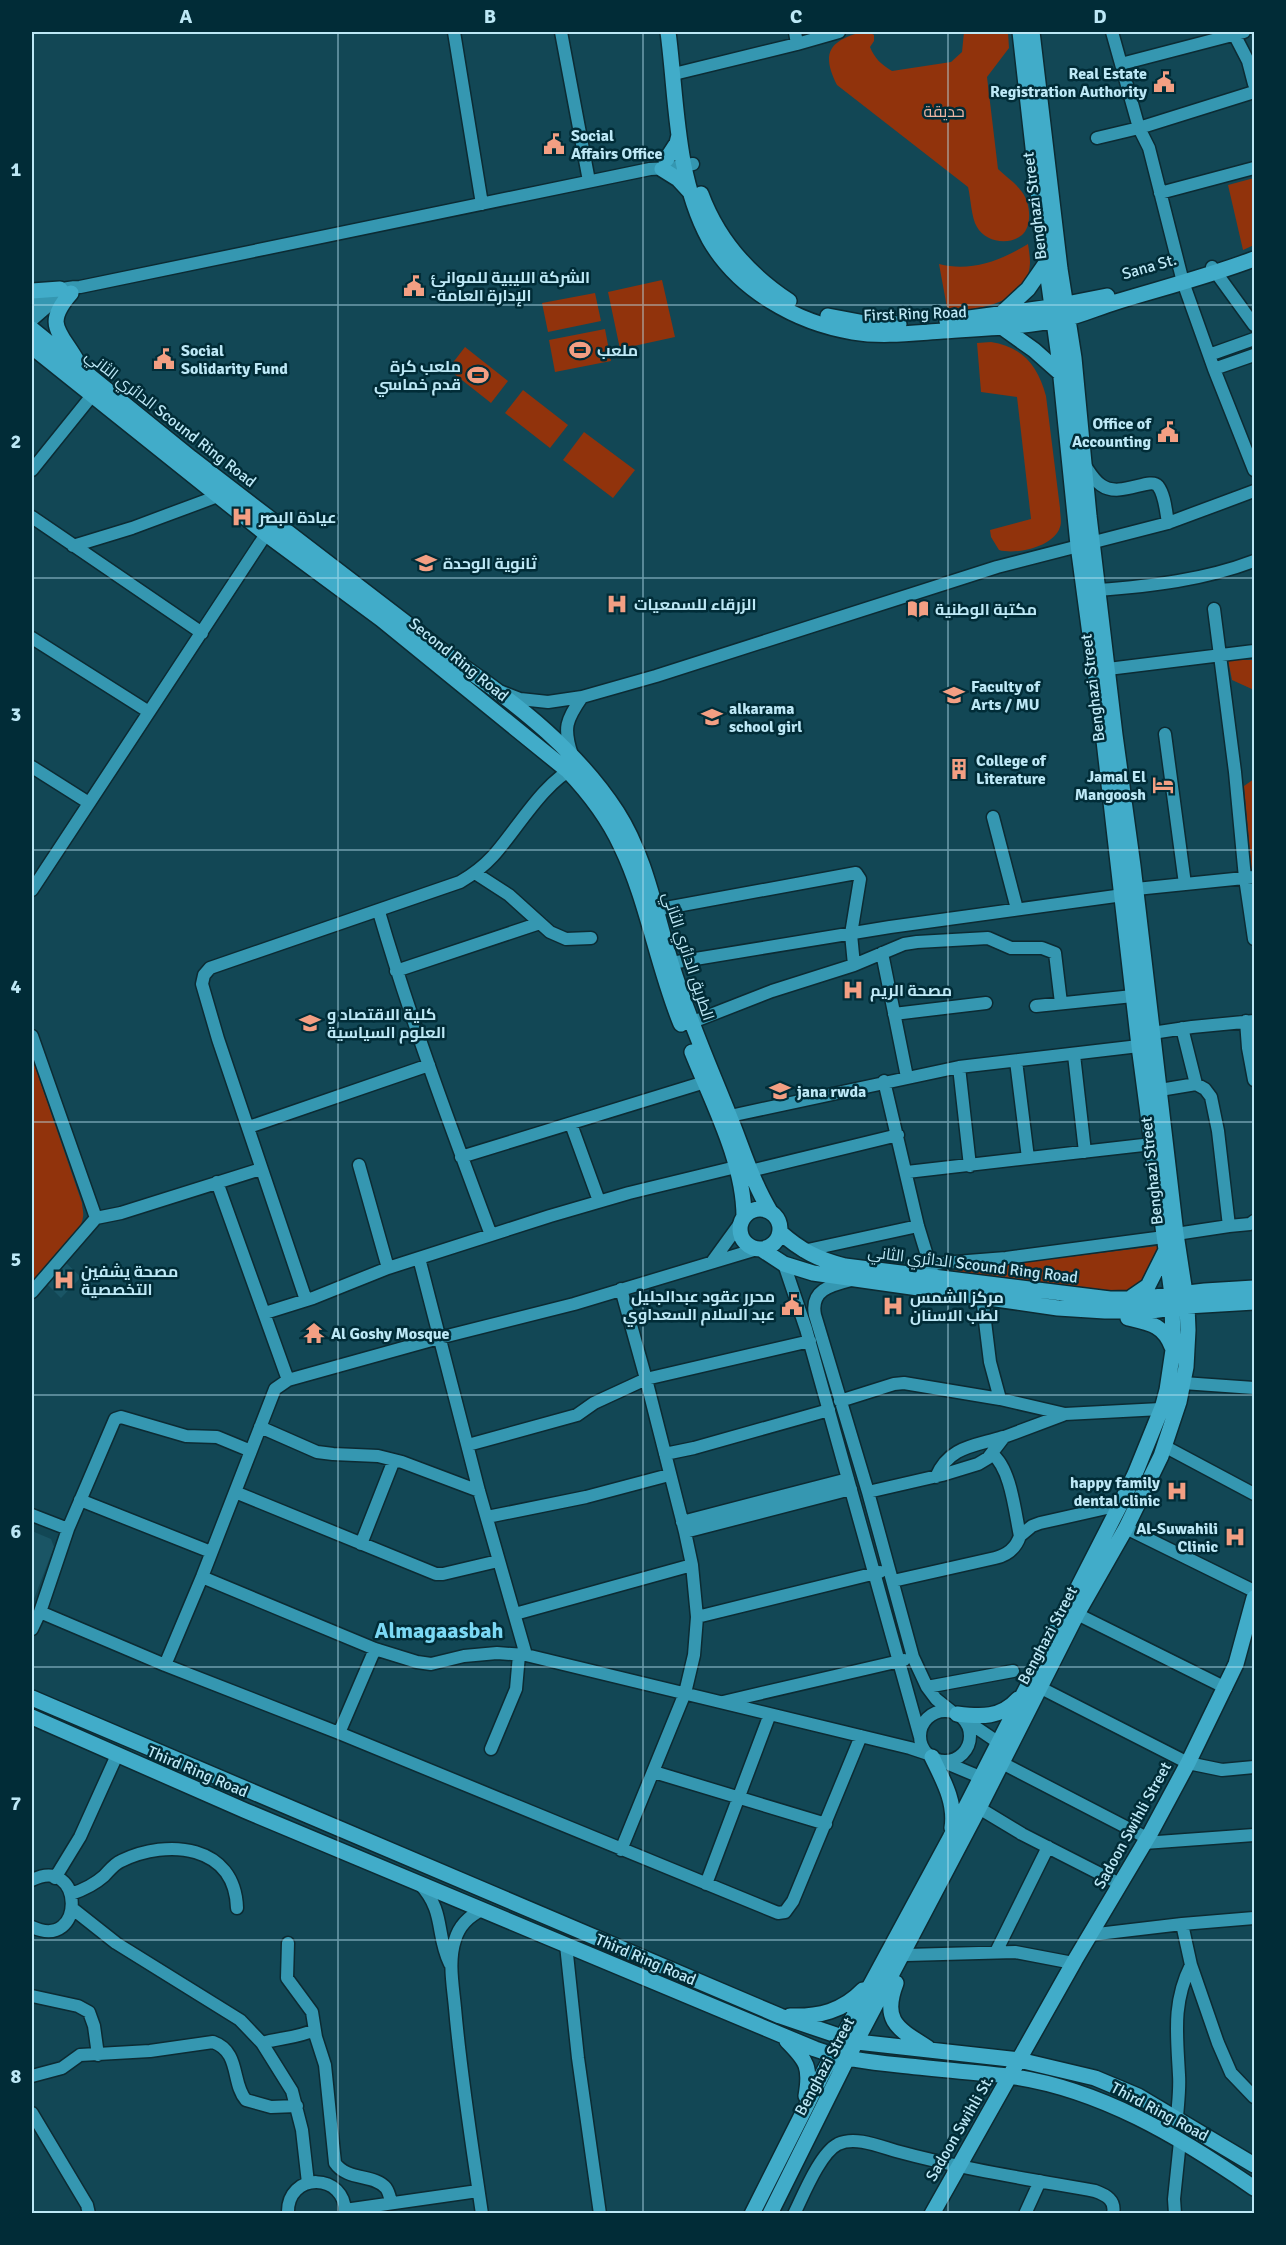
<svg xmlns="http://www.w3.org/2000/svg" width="1286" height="2245" font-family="Signika,Cairo,sans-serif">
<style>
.built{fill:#1a5565}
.green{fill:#91330c}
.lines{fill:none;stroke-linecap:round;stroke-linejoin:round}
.minor-casing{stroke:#0c2b33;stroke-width:15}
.major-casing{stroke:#0c2b33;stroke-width:18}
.minor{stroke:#3597b1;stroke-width:12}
.major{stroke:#41acc9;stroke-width:15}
.grid{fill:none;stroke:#bde8f6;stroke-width:1.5;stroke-opacity:0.55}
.labels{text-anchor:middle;stroke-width:5;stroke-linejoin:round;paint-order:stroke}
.poi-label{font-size:16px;font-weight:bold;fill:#bde8f6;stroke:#012c37;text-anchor:start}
.park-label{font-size:16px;fill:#edb5a2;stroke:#012c37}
.street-label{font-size:16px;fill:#bde8f6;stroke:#012c37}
.district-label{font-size:22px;font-weight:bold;fill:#7bd8f4;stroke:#012c37}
.neatline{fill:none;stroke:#bde8f6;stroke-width:2}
.grid-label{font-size:20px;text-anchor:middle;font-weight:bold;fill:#bde8f6}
</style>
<rect width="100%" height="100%" fill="#124755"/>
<path class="built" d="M 66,1263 L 81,1277 L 61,1298 L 47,1284 Z
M 32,1531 L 51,1539 L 54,1547 L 32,1604 Z"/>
<path class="green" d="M 862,32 L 869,32 L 874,35 L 874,41 L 870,47 C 875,59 881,64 892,71 L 951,62 L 962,52 L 964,32 L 1008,32 L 1009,48 L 987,77 L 998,169 C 1006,177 1016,183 1022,192 C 1030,202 1033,225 1022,235 C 1009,246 985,242 977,227 C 971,217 971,199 968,187 L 837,85 C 821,53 829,41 862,32 Z
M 1254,178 L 1254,245 L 1243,250 L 1228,185 Z
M 1028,244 C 1029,250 1030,257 1030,263 C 1028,304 980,308 948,313 L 939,264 C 971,272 1000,261 1028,244 Z
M 662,280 L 675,337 L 620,349 L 608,292 Z
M 595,293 L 601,321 L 548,332 L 542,303 Z
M 605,329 L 611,361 L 555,372 L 549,340 Z
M 991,342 C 1023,347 1038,366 1046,396 L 1060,508 C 1060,514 1062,522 1060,527 C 1054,547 1016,555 999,550 L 991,537 L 990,530 L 1031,519 L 1017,397 L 981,392 L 977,343 Z
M 465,347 L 508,381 L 491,403 L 448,369 Z
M 523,390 L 568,425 L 550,448 L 505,413 Z
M 584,432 L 635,470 L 613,498 L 563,460 Z
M 1228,660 L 1254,660 L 1254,690 L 1232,680 Z
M 1254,779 L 1254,876 L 1252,876 L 1244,786 Z
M 32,1058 L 82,1203 C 82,1207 84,1213 83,1217 C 81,1236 45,1269 32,1281 Z
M 1157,1246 C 1159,1276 1145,1289 1117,1294 L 943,1272 Z"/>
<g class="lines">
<defs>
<path id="minor" d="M 454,32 L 482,204
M 561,32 L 589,181
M 795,32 L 797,44
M 1112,32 L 1139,128 L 1149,148 L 1183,282 L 1214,369 L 1254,470
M 1233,32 L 1248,61 L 1254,84
M 1121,64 L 1244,32
M 674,74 L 797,44 L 839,32
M 1097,138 L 1139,128 L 1254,92
M 1160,193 L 1254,168
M 1212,267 L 1254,325
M 32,305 C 46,293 61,287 80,287 L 650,169 L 671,168 L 693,164
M 32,320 L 55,300 L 72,293
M 1209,355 L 1254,339
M 1214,369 L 1254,355
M 1086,467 C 1090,473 1094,480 1101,485 C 1120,499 1150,476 1158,486 C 1165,495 1166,512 1168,523
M 32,470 L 98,388
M 32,517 L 202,633
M 73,546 L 132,528 L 218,496
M 1098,590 C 1151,586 1204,580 1254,561
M 1214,609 L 1235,772 L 1245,878 L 1254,939
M 32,638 L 149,712
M 1108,669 L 1254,651
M 502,692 L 520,699 L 548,702 L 582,697 L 656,676 L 997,567 L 1168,523 L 1254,491
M 1165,734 L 1185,884
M 572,755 C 563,728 566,720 582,697
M 32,767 L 89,803
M 993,817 L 1017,909
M 475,873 L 509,895 L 550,932 L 566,939 L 591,938
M 1136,889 L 1254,877
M 32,890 L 270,528
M 655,910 L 856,873 L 860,879 L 851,934 L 854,965
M 379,912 C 411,1021 451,1128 491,1235
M 882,953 L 907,1077
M 671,963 L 890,927 L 1123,895
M 396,971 L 540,923
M 1036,1006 L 1133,996
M 894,1014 L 986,1003
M 1246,1021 L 1248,1048 L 1254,1080
M 690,1023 L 772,991 L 854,965 L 904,944 L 917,942 L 988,938 L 1011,948 L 1042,948 L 1055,953 L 1061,1003
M 1182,1028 L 1196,1084
M 1152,1033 L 1192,1027 L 1254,1021
M 32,1036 L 96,1218
M 1074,1055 L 1085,1152
M 1016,1061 L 1028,1158
M 959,1067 L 970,1166
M 884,1081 L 918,1226 L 932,1272
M 1160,1090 L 1196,1084 L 1205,1089 L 1211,1097 L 1218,1131 L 1229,1226 L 1176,1234
M 730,1116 L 959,1067 L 1139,1046
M 571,1124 L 599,1201
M 249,1127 L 429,1065
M 461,1157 L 705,1082
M 359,1165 L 388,1268
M 750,1171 L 898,1135
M 907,1172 L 1152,1144
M 217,1182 L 288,1380
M 1229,1226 L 1250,1224 L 1254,1221
M 803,1251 L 918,1226
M 419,1258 L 479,1491 L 526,1655 L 910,1748 L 928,1754
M 712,1262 L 741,1222
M 784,1264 L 806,1329 L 920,1737
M 930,1264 L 1006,1258 L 1164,1237
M 851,1280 C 831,1285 810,1290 815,1315 L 868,1492 L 913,1657 L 927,1687 L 936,1699 L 951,1711
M 621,1289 L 646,1379 L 685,1532 L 692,1565 L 697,1617 L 694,1655 L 685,1693 L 621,1850
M 32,1292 L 96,1218 L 121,1213 L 261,1169
M 982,1297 L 990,1362 L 1000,1399
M 306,1300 L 218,1039 L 202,984 L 204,975 L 210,968 L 460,882 C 472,875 483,867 493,856 C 515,832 545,780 575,768
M 265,1313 L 313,1298 L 388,1268 L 550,1216 L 629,1193 L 736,1167
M 1183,1383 L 1254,1388
M 840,1401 L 894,1384 L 904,1383 L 1000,1399 L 1065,1414 L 1161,1409
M 260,1427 L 317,1452 L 333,1454 L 378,1456 L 402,1462 L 479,1491
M 468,1445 L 577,1415 L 594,1403 L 646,1379 L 810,1341
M 1164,1446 L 1254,1494
M 251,1451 L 217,1437 L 186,1436 L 121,1417 L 115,1419 L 68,1529 L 40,1612 L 165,1665 L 339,1733 L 778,1913 L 785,1912 L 793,1901 L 861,1736
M 665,1454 L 694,1448 L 829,1410
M 936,1477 C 949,1446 975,1446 1003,1437
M 235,1492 L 436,1574 L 443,1574 L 498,1561
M 868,1492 L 942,1475 L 978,1464 L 988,1458 L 1004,1437 L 1063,1415
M 80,1500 L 211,1552
M 32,1515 L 68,1529
M 487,1517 L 586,1497 L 669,1475
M 682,1522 L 848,1479
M 1126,1528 L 1254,1591
M 685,1532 L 851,1489
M 1020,1536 L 1032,1526 L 1040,1523 L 1120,1505
M 361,1544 L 394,1460
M 202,1577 L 375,1649 L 417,1662 L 431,1664 L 464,1656 L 497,1653 L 526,1655
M 893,1581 L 995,1558 C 1008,1555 1016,1548 1020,1536 C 1015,1513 1011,1468 992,1454
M 515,1614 L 692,1565
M 1077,1614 L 1226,1688
M 697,1617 L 880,1572
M 32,1629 L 40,1612
M 165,1665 L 202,1577 L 275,1389 L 288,1380 L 439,1338 L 574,1304 L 757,1249
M 927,1687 L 1013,1671
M 1039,1687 L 1188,1763 L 1222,1770 L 1254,1767
M 723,1702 L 904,1660
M920 1736a25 25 0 1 1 50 0a25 25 0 1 1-50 0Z
M 965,1720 L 1005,1747
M 339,1733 L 375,1649
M 491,1749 L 516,1689 L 519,1655
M 944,1762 L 980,1777 L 990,1778
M 1002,1763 L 1147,1838
M 654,1772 L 826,1824
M 979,1808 L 1022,1834 L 1120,1884
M 1144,1843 L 1254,1835
M 55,1878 L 80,1837 L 117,1755
M 32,1880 C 84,1854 86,1952 32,1927
M 420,1884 C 446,1913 435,1933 450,1964
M 706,1884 L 770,1714
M 71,1894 C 83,1890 95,1884 104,1876 C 109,1871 114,1864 121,1861 C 168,1838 235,1845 237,1908
M 73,1909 L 116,1943 L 240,2020 L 262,2043 L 292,2091 L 302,2130 L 308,2183
M 1182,1924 L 1191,1965 L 1218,2043 L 1231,2073 L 1254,2097
M 1089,1935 L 1182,1924 L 1254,1918
M 288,1943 L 287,1978 L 312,2012 L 316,2037 L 325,2065 L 335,2163 C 347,2181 375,2174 386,2188 C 389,2192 390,2198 391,2202
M 566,1945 L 578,2058 L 600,2214
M 996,1952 L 1048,1847
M 906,1955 L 1015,1952 L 1073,1963
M 32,1996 L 78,2006 L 89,2012 L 94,2026 L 98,2055
M 262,2043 C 279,2038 298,2038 314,2030
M 32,2076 L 62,2068 L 80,2055 L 150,2051 L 213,2042 C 241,2052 231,2083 246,2100 L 271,2107 L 297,2106
M 32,2113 L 87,2205 L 89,2214
M 1177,2117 C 1178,2103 1180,2089 1179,2075 C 1177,2035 1172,2003 1191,1965
M 345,2210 L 478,2191
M 288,2214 C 286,2171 347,2172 345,2214
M 482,2214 C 472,2145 461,2077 455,2008 C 453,1986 448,1961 455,1940 C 459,1926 469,1916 482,1910
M 794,2214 C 803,2196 820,2153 838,2144 C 855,2136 879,2146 896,2151 C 962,2169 1028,2179 1095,2191 C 1106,2195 1116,2200 1113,2214
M 1025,2214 L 1040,2181
M 1175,2214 L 1174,2199 L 1180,2141"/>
<path id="major" d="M 668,32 C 677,100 675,176 709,239 C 738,290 797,323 853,332 C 882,337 913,333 943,331 C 984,328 1024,327 1064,319 C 1082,315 1099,307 1116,302 C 1162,288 1209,276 1254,259
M 666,160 L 677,143 L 679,135
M 662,169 L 678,179 L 690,192
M 701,194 C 718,240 748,274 789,301
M 32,291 L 60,289
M 71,293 C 43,325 60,331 77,361
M 1002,313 L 1028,289 L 1046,263
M 828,316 L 865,323 L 899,324
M 947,321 L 1051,307 L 1107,296
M 1003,328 L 1034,350 L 1060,373
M 32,329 L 191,458 L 462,666 C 520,706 578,752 617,812 C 646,857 656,915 672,966 C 688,1018 709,1065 729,1115 C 742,1147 752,1181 770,1211
M 32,347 L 266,534 L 381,619 L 568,771 C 589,793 608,818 621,846 C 648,902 657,966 681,1024
M 692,1052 C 712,1102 744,1162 744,1217
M740 1229a20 20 0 1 1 40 0a20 20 0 1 1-40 0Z
M 780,1232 C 800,1250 819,1260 845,1266 L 1110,1299 L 1146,1298 L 1205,1291 L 1254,1288
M 761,1249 L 784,1264 L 813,1273 L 1058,1308 L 1105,1311 L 1151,1311 L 1187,1306 L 1254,1302
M 1132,1297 L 1148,1286 L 1166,1250
M 1128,1318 C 1150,1323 1164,1325 1172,1347
M 32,1698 L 780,2016 L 857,2042 L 1019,2060 L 1095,2078 L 1138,2096 L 1254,2165
M 957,1714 C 981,1717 1001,1718 1018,1699
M 32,1717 L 246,1811 L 815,2049 C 843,2059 870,2062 899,2065 C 936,2069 972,2072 1008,2076 C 1099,2088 1180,2137 1254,2188
M 932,1757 C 943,1780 956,1802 952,1828
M 896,1983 C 881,2022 899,2029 928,2048
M 790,2016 C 819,2017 843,2011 863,1990
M 787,2041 C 807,2061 811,2067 806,2096
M 752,2214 L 823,2073 L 950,1838 L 1120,1505 L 1135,1474 L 1163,1405 L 1167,1390 L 1173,1350 L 1172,1295 L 1139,1046 L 1103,732 L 1078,545 L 1059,358 L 1046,263 L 1020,32
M 770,2214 L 847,2059 L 979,1808 L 1077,1614 L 1126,1528 L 1161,1456 L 1179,1402 L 1186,1367 L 1188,1330 L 1187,1306 L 1176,1234 L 1133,866 L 1115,735 L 1089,516 L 1074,358 L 1060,269 L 1032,32
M 932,2214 L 1075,1960 L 1151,1832 L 1188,1763 L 1236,1664 L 1254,1598"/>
</defs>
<use href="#minor" class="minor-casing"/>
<use href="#major" class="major-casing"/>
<use href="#minor" class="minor"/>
<use href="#major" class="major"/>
</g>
<path class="grid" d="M 338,32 L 338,2214M 643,32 L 643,2214M 948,32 L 948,2214M 32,305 L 1254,305M 32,578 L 1254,578M 32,850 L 1254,850M 32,1122 L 1254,1122M 32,1395 L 1254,1395M 32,1667 L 1254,1667M 32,1940 L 1254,1940"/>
<defs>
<symbol id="civic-bare" viewBox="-9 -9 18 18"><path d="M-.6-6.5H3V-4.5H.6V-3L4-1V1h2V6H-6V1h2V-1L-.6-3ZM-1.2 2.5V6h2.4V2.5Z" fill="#f39f83" stroke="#012c37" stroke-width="2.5" paint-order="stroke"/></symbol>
<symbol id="stadium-bare" viewBox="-9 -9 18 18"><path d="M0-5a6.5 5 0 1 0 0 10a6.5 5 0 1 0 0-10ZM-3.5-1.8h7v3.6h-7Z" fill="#f39f83" stroke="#012c37" stroke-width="2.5" paint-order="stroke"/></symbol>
<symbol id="hospital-bare" viewBox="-9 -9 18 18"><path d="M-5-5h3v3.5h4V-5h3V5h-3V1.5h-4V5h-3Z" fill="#f39f83" stroke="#012c37" stroke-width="2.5" paint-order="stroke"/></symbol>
<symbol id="school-bare" viewBox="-9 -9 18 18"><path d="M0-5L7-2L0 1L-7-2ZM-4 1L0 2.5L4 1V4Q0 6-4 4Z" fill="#f39f83" stroke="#012c37" stroke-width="2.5" paint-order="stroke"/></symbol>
<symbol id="library-bare" viewBox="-9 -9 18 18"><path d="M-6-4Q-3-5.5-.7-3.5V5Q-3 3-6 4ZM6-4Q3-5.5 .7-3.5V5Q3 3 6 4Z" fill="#f39f83" stroke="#012c37" stroke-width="2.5" paint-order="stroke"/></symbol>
<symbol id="university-bare" viewBox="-9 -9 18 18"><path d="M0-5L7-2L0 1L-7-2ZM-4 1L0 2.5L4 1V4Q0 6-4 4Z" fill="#f39f83" stroke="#012c37" stroke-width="2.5" paint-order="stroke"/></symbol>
<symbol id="building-bare" viewBox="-9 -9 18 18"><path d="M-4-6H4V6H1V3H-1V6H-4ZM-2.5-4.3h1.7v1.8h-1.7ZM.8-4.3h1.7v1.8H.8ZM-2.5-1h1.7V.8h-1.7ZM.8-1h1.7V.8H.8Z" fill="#f39f83" stroke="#012c37" stroke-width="2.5" paint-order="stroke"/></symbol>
<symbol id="hotel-bare" viewBox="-9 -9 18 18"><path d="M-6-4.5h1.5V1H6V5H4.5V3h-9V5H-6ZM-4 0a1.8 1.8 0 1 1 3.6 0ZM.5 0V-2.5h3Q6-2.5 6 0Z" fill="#f39f83" stroke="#012c37" stroke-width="2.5" paint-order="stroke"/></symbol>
<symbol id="temple-bare" viewBox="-9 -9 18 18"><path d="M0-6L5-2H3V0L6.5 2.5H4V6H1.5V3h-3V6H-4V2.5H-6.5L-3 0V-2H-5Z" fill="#f39f83" stroke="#012c37" stroke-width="2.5" paint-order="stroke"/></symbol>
</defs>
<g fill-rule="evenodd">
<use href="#civic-bare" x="1149" y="67" width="30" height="30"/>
<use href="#civic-bare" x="539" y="129" width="30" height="30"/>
<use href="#civic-bare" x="399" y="271" width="30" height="30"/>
<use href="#stadium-bare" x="565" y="335" width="30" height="30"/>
<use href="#civic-bare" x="149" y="344" width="30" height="30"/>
<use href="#stadium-bare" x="463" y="360" width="30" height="30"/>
<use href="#civic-bare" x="1153" y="417" width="30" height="30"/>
<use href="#hospital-bare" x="227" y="502" width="30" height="30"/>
<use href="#school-bare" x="411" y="548" width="30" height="30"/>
<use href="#hospital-bare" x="602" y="589" width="30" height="30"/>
<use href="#library-bare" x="903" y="594" width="30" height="30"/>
<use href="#university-bare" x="939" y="680" width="30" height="30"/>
<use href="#school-bare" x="697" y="702" width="30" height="30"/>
<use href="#building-bare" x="944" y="754" width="30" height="30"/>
<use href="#hotel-bare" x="1148" y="770" width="30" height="30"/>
<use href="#hospital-bare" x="838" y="975" width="30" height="30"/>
<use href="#university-bare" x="295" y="1008" width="30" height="30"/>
<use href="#school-bare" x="765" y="1076" width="30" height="30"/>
<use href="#hospital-bare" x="49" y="1265" width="30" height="30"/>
<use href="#civic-bare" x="777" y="1290" width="30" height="30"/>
<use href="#hospital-bare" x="878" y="1291" width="30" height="30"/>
<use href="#temple-bare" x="299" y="1318" width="30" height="30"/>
<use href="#hospital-bare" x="1162" y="1476" width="30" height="30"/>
<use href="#hospital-bare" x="1220" y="1522" width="30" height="30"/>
</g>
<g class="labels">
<g class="poi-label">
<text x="1147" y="79" text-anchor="end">Real Estate<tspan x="1147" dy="18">Registration Authority</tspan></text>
<text x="571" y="141">Social<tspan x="571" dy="18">Affairs Office</tspan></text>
<text x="431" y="283">الشركة الليبية للموانئ<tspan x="431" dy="18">-الإدارة العامة</tspan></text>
<text x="181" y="356">Social<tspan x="181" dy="18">Solidarity Fund</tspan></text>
<text x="597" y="356">ملعب</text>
<text x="461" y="372" text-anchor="end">ملعب كرة<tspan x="461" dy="18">قدم خماسي</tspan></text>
<text x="1151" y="429" text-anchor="end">Office of<tspan x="1151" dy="18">Accounting</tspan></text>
<text x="259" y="523">عيادة البصر</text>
<text x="443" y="569">ثانوية الوحدة</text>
<text x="634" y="610">الزرقاء للسمعيات</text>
<text x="935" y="615">مكتبة الوطنية</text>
<text x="971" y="692">Faculty of<tspan x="971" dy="18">Arts / MU</tspan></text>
<text x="729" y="714">alkarama<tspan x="729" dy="18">school girl</tspan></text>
<text x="976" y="766">College of<tspan x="976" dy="18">Literature</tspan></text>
<text x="1146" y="782" text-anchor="end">Jamal El<tspan x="1146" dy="18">Mangoosh</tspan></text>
<text x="870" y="996">مصحة الريم</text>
<text x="327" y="1020">كلية الاقتصاد و<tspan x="327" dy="18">العلوم السياسية</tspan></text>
<text x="797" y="1097">jana rwda</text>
<text x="81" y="1277">مصحة يشفين<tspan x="81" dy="18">التخصصية</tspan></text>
<text x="775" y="1302" text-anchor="end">محرر عقود عبدالجليل<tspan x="775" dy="18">عبد السلام السعداوي</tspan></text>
<text x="910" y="1303">مركز الشمس<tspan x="910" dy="18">لطب الاسنان</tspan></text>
<text x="331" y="1339">Al Goshy Mosque</text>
<text x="1160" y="1488" text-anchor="end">happy family<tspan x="1160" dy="18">dental clinic</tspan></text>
<text x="1218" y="1534" text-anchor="end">Al-Suwahili<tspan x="1218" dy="18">Clinic</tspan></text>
</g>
<g class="park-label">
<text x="944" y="117">حديقة</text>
</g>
<g class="street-label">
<text transform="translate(1034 206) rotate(-97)" y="6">Benghazi Street</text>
<text transform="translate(1149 266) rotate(-16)" y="6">Sana St.</text>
<text transform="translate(915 313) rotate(-2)" y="6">First Ring Road</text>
<text transform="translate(171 418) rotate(38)" y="6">الدائري الثاني Scound Ring Road</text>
<text transform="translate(459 659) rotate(39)" y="6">Second Ring Road</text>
<text transform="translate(1092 688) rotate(-97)" y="6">Benghazi Street</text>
<text transform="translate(689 956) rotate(72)" y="6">الطريق الدائري الثاني</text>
<text transform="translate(1151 1171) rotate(-96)" y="6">Benghazi Street</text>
<text transform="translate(973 1264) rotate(7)" y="6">الدائري الثاني Scound Ring Road</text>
<text transform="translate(1047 1635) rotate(-62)" y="6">Benghazi Street</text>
<text transform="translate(198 1771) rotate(23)" y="6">Third Ring Road</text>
<text transform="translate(1132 1825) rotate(-61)" y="6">Sadoon Swihli Street</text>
<text transform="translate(646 1959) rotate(23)" y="6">Third Ring Road</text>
<text transform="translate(824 2066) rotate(-62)" y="6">Benghazi Street</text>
<text transform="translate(1160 2111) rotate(28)" y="6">Third Ring Road</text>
<text transform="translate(959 2128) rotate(-60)" y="6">Sadoon Swihli St.</text>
</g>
<g class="district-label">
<text x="439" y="1638">Almagaasbah</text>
</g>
</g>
<rect width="1286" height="2245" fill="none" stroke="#012c37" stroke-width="66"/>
<rect x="33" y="33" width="1220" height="2179" class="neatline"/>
<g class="grid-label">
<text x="186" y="23">A</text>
<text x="490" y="23">B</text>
<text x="796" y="23">C</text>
<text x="1100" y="23">D</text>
<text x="16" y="176">1</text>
<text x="16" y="448">2</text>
<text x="16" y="721">3</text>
<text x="16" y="993">4</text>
<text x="16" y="1266">5</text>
<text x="16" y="1538">6</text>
<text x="16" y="1810">7</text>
<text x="16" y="2083">8</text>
</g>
</svg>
